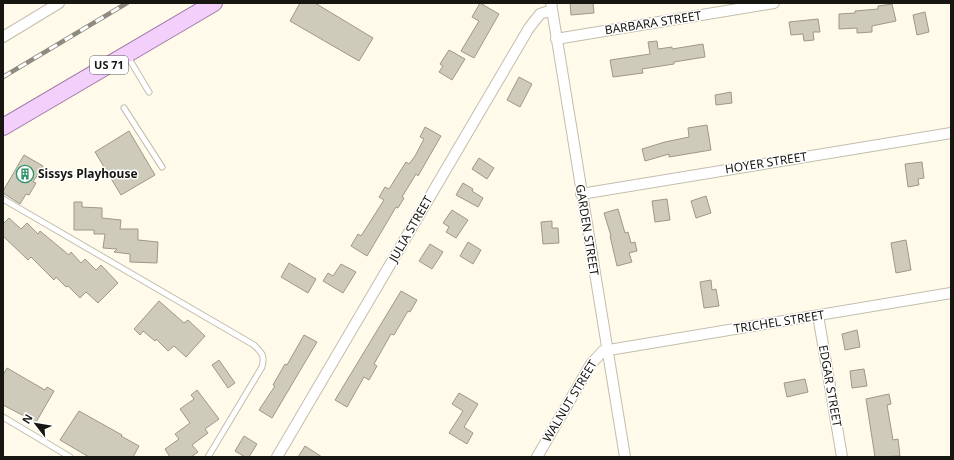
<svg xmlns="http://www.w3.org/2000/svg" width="954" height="460" font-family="'Noto Sans',sans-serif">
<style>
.building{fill:#cfcbbb;stroke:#9d998a}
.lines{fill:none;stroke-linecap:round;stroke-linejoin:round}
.lane-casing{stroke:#c2beae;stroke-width:7}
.street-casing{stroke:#c2beae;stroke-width:12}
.primary-casing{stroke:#a07ba7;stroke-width:18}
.lane{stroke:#fff;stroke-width:5}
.street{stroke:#fff;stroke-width:10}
.primary{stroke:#f2d0fb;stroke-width:16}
.rail-casing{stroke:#8e8b80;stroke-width:4.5}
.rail{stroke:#fff;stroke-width:3;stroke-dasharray:9;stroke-linecap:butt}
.labels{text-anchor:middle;stroke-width:3;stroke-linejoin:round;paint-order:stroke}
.shield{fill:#fff;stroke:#5d5c58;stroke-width:1}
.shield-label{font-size:11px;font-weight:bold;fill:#171610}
.street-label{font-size:12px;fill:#171610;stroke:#fff}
.poi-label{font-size:12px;font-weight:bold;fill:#171610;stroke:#fff;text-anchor:start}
</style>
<rect width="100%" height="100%" fill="#fffaea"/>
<path class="building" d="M 300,3 L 315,3 L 373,38 L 359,61 L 290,21 Z
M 480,3 L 499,14 L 474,58 L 461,51 L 479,21 L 472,17 Z
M 570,3 L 593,3 L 594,13 L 571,15 Z
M 892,4 L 896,21 L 872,26 L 872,32 L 857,33 L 857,28 L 839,29 L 839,14 L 855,13 L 855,11 L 878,9 L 878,6 Z
M 925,12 L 929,32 L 917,35 L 913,15 Z
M 818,19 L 820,32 L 813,32 L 814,40 L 804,41 L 803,34 L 791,35 L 789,22 Z
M 657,41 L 658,49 L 672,47 L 672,49 L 703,44 L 705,57 L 674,62 L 674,64 L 642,69 L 643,73 L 613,77 L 610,60 L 650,54 L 648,42 Z
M 449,50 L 465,59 L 452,80 L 439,72 L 443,66 L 440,64 Z
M 519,77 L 532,84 L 520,107 L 507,100 Z
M 731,92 L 732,103 L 716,105 L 715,95 Z
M 707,125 L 711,150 L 669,157 L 669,154 L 645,161 L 642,149 L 665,142 L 689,137 L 688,128 Z
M 425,127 L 441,136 L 418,176 L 416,174 L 402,197 L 404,198 L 398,208 L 396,207 L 367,256 L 351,246 L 358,234 L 361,236 L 384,200 L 379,197 L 385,187 L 389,189 L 406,162 L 409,164 L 415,156 L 424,139 L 420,137 Z
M 129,131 L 155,175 L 121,195 L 95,152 Z
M 24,155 L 43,166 L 33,182 L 36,183 L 29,195 L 26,194 L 20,204 L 3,193 L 3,191 Z
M 479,158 L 494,168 L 487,179 L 472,169 Z
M 922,162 L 924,178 L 918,179 L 919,185 L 908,187 L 905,164 Z
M 463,183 L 473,189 L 472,191 L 483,198 L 478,207 L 456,195 Z
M 706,196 L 711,213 L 696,218 L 691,201 Z
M 667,199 L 670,220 L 655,222 L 652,201 Z
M 74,202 L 82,202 L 82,207 L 102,208 L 102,218 L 121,220 L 120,229 L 138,229 L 138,240 L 158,242 L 157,263 L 130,262 L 130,254 L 114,252 L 117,249 L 103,248 L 105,234 L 94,234 L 94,230 L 74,230 Z
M 618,209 L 625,233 L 628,232 L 631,243 L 635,242 L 637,251 L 629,253 L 632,262 L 617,266 L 610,236 L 611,236 L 604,213 Z
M 452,210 L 468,220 L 456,238 L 446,232 L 449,227 L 443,223 Z
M 9,218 L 21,229 L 27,223 L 38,234 L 40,231 L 69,255 L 71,252 L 81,263 L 85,259 L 96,270 L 101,265 L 118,283 L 98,303 L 86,292 L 80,298 L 68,286 L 66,287 L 56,277 L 54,280 L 31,257 L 28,260 L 3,236 L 3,224 Z
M 552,221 L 552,228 L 558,228 L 559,243 L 543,244 L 541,222 Z
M 906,240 L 911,270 L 896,273 L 891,243 Z
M 468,242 L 481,250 L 473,264 L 460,256 Z
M 430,244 L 443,252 L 432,269 L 419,261 Z
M 289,263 L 316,279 L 308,293 L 281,277 Z
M 341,264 L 356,272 L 343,293 L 323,281 L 328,273 L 333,276 Z
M 711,280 L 712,290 L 716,289 L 719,306 L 704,308 L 700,282 Z
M 401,291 L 417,300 L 410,312 L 408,311 L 394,335 L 391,334 L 374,364 L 377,366 L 369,380 L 364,377 L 347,407 L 335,400 Z
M 159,301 L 184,323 L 188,320 L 205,336 L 186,357 L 174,346 L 168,351 L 156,339 L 155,341 L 143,331 L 140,335 L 134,329 Z
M 857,330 L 860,347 L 845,350 L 842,334 Z
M 304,335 L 317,342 L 272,418 L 259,410 L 275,386 L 273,385 L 285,364 L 287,365 Z
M 219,360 L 235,383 L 228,388 L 212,365 Z
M 7,368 L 45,390 L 47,387 L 54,391 L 35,424 L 28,419 L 28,418 L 3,405 L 3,375 Z
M 864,369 L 867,386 L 852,388 L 850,371 Z
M 805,379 L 808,392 L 787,397 L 784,383 Z
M 197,390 L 219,419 L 205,429 L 208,433 L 192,445 L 198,452 L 191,457 L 170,457 L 165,449 L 179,439 L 175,434 L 190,423 L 180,409 L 194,399 L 191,395 Z
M 459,393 L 478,404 L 464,427 L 473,433 L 467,444 L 449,433 L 463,411 L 452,404 Z
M 889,394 L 891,404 L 887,405 L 893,440 L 898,439 L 900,456 L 875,457 L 866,399 Z
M 79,411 L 122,435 L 121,436 L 139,446 L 133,457 L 89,457 L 60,440 Z
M 244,436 L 257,444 L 249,457 L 245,457 L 235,451 Z
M 305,446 L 322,457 L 298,457 Z"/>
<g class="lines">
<defs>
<path id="lane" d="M 128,57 L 149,92
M 124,108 L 162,167
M 3,199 L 254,345 C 262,353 265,355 262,367 L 208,457
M 3,417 L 70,457"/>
<path id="street" d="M 551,3 L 625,457
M 3,37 L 59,3
M 556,39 L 774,3
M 581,194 L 951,133
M 818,315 L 842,457
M 277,457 L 529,28 L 540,14 L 552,10
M 537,457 L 591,364 L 603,351 L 951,293"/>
<path id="primary" d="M 3,127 L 214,3"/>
</defs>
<use href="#lane" class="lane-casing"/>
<use href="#street" class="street-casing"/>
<use href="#primary" class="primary-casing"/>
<use href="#lane" class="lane"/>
<use href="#street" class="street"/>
<use href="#primary" class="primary"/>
<defs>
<path id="rail" d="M 3,77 L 127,3"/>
</defs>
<use href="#rail" class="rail-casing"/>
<use href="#rail" class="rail"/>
</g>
<defs>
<symbol id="building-ring" viewBox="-11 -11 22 22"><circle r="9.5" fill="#fff" stroke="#35936b" stroke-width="1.5"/><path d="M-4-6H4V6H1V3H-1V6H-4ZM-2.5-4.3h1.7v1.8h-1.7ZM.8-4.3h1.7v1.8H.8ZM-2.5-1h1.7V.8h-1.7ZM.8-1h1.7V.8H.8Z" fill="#35936b"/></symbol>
</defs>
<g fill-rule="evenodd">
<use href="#building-ring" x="15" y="164" width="20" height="20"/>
</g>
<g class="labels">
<rect class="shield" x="90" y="56" width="38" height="18" rx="3"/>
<g class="shield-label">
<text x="109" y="69">US 71</text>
</g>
<g class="street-label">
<text transform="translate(653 23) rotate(-9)" y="4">BARBARA STREET</text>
<text transform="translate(766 163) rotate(-9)" y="4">HOYER STREET</text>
<text transform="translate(411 229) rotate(-60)" y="4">JULIA STREET</text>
<text transform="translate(587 230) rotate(81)" y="4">GARDEN STREET</text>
<text transform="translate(779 322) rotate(-9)" y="4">TRICHEL STREET</text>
<text transform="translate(830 386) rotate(80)" y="4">EDGAR STREET</text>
<text transform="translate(570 401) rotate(-59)" y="4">WALNUT STREET</text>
</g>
<g class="poi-label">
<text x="38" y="178">Sissys Playhouse</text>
</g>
</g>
<rect width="954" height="460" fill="none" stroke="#171610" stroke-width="8"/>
<g transform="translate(36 424) rotate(301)" stroke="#ffffff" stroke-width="3" paint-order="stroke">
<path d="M0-3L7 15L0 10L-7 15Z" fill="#171610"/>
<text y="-6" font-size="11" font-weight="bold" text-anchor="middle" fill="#171610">N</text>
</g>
</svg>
